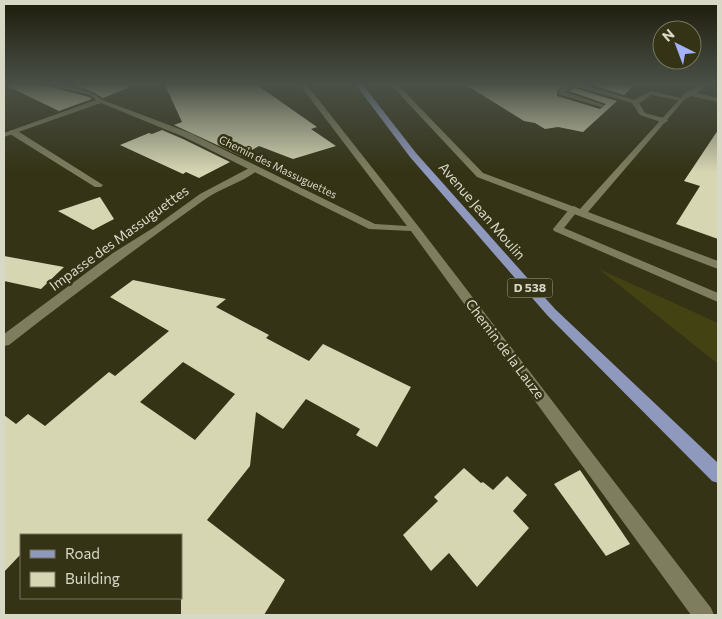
<svg xmlns="http://www.w3.org/2000/svg" width="722" height="619" font-family="Commissioner,sans-serif">
<style>
.green{fill:#434213}
.building{fill:#d6d6b3;fill-rule:evenodd}
.lines{fill:none;stroke-linecap:round;stroke-linejoin:round}
.service{fill:#7e7e5e;fill-rule:evenodd}
.minor{fill:#7e7e5e;fill-rule:evenodd}
.primary{fill:#8f98bd;fill-rule:evenodd}
.labels{text-anchor:middle;stroke-width:5;stroke-linejoin:round;paint-order:stroke}
.far-street-label{font-size:11px;fill:#d8d8c7;stroke:#343316}
.shield{fill:#343316;stroke:#a7a692;stroke-width:1}
.shield-label{font-size:12px;font-weight:bold;fill:#d8d8c7}
.street-label{font-size:14px;fill:#d8d8c7;stroke:#343316}
</style>
<rect width="100%" height="100%" fill="#343316"/>
<path class="green" d="M 599,269 L 718,323 L 718,364 Z"/>
<path class="building" d="M 5,85 L 44,85 L 89,97 L 92,99 L 59,111 Z
M 72,85 L 128,85 L 128,88 L 103,98 L 91,91 Z
M 165,85 L 257,85 L 317,127 L 311,129 L 336,146 L 293,159 L 259,146 L 241,156 L 174,125 L 182,122 Z
M 466,85 L 563,85 L 557,91 L 557,96 L 600,109 L 606,104 L 569,91 L 574,88 L 617,101 L 583,132 L 558,127 L 545,129 L 535,123 L 524,121 Z
M 592,85 L 634,85 L 624,95 Z
M 162,130 L 183,139 L 230,162 L 199,178 L 186,172 L 183,174 L 120,145 L 149,133 L 152,134 Z
M 718,130 L 718,239 L 676,224 L 700,186 L 684,181 Z
M 100,197 L 114,219 L 93,230 L 58,211 Z
M 4,256 L 64,267 L 41,289 L 4,281 Z
M 133,280 L 226,299 L 216,307 L 269,335 L 266,338 L 309,361 L 323,344 L 411,387 L 377,447 L 356,435 L 360,429 L 306,399 L 283,429 L 256,412 L 250,466 L 207,520 L 285,580 L 264,615 L 181,615 L 181,535 L 21,535 L 21,554 L 4,572 L 4,415 L 16,424 L 28,414 L 45,426 L 109,372 L 115,376 L 169,331 L 110,297 ZM 183,362 L 235,394 L 195,440 L 140,402 Z
M 464,468 L 481,483 L 483,482 L 493,490 L 507,476 L 527,495 L 513,511 L 529,528 L 477,587 L 449,553 L 431,571 L 403,535 L 438,501 L 434,497 Z
M 580,470 L 630,544 L 606,556 L 554,484 Z"/>
<g class="lines">
<path class="service" d="M 566,85 L 584,85 L 634,100 L 651,91 L 685,99 L 682,101 L 652,95 L 639,103 L 645,113 L 667,119 L 668,121 L 664,123 L 640,115 L 632,103 L 574,86 L 565,92 L 604,105 L 601,107 L 558,94 L 558,92 Z
M 10,130 L 16,130 L 103,185 L 101,187 L 95,187 L 10,134 Z
M 253,166 L 260,168 C 245,182 221,187 204,200 C 138,247 73,295 9,345 L 4,346 L 4,334 L 113,253 L 153,228 L 200,194 Z
M 574,206 L 579,209 L 564,228 L 718,293 L 718,302 L 554,231 L 553,229 L 571,207 Z"/>
<path class="minor" d="M 46,85 C 65,85 88,88 103,100 L 190,133 L 375,224 L 407,226 L 300,85 L 307,85 L 418,226 L 711,608 L 714,615 L 691,615 L 411,231 L 369,229 L 184,137 L 101,103 L 4,137 L 4,133 L 96,100 L 90,95 Z
M 391,85 L 398,85 L 483,173 L 580,209 L 686,92 L 701,85 L 708,85 L 697,93 L 718,98 L 718,102 L 691,96 L 684,100 L 588,212 L 718,261 L 718,269 L 477,177 Z"/>
<path class="primary" d="M 356,85 L 363,85 L 416,153 L 555,309 L 718,463 L 718,483 L 712,481 L 547,315 L 410,157 Z"/>
</g>
<linearGradient id="sky" x2="0" y2="1"><stop stop-color="#1d1c0c"/><stop offset="0.49" stop-color="#4a5047"/><stop offset="1" stop-color="#4a5047" stop-opacity="0"/></linearGradient>
<rect width="722" height="172" fill="url(#sky)"/>
<g class="labels">
<g class="far-street-label">
<text transform="translate(278 167) rotate(26)" y="4">Chemin des Massuguettes</text>
</g>
<rect class="shield" x="507.5" y="278.5" width="45" height="19" rx="4"/>
<g class="shield-label">
<text x="530" y="292">D 538</text>
</g>
<g class="street-label">
<text transform="translate(482 211) rotate(49)" y="5">Avenue Jean Moulin</text>
<text transform="translate(119 238) rotate(-36)" y="5">Impasse des Massuguettes</text>
<text transform="translate(505 349) rotate(53)" y="5">Chemin de la Lauze</text>
</g>
</g>
<rect width="722" height="619" fill="none" stroke="#d8d8c7" stroke-width="10"/>
<rect x="20" y="534" width="162" height="65" fill="#343316" stroke="#76755d"/>
<rect x="30" y="550" width="25" height="8" fill="#8f98bd" stroke="#76755d"/>
<text x="65" y="559" font-size="15" fill="#d8d8c7">Road</text>
<rect x="30" y="572" width="25" height="15" fill="#d6d6b3" stroke="#76755d"/>
<text x="65" y="584" font-size="15" fill="#d8d8c7">Building</text>
<g transform="translate(677 45) rotate(318)"><circle r="24" fill="#343316" stroke="#76755d"/>
<path d="M0-4L9 19L0 12L-9 19Z" fill="#a4b2fc"/>
<text y="-8" font-size="14" font-weight="bold" text-anchor="middle" fill="#d8d8c7">N</text>
</g>
</svg>
